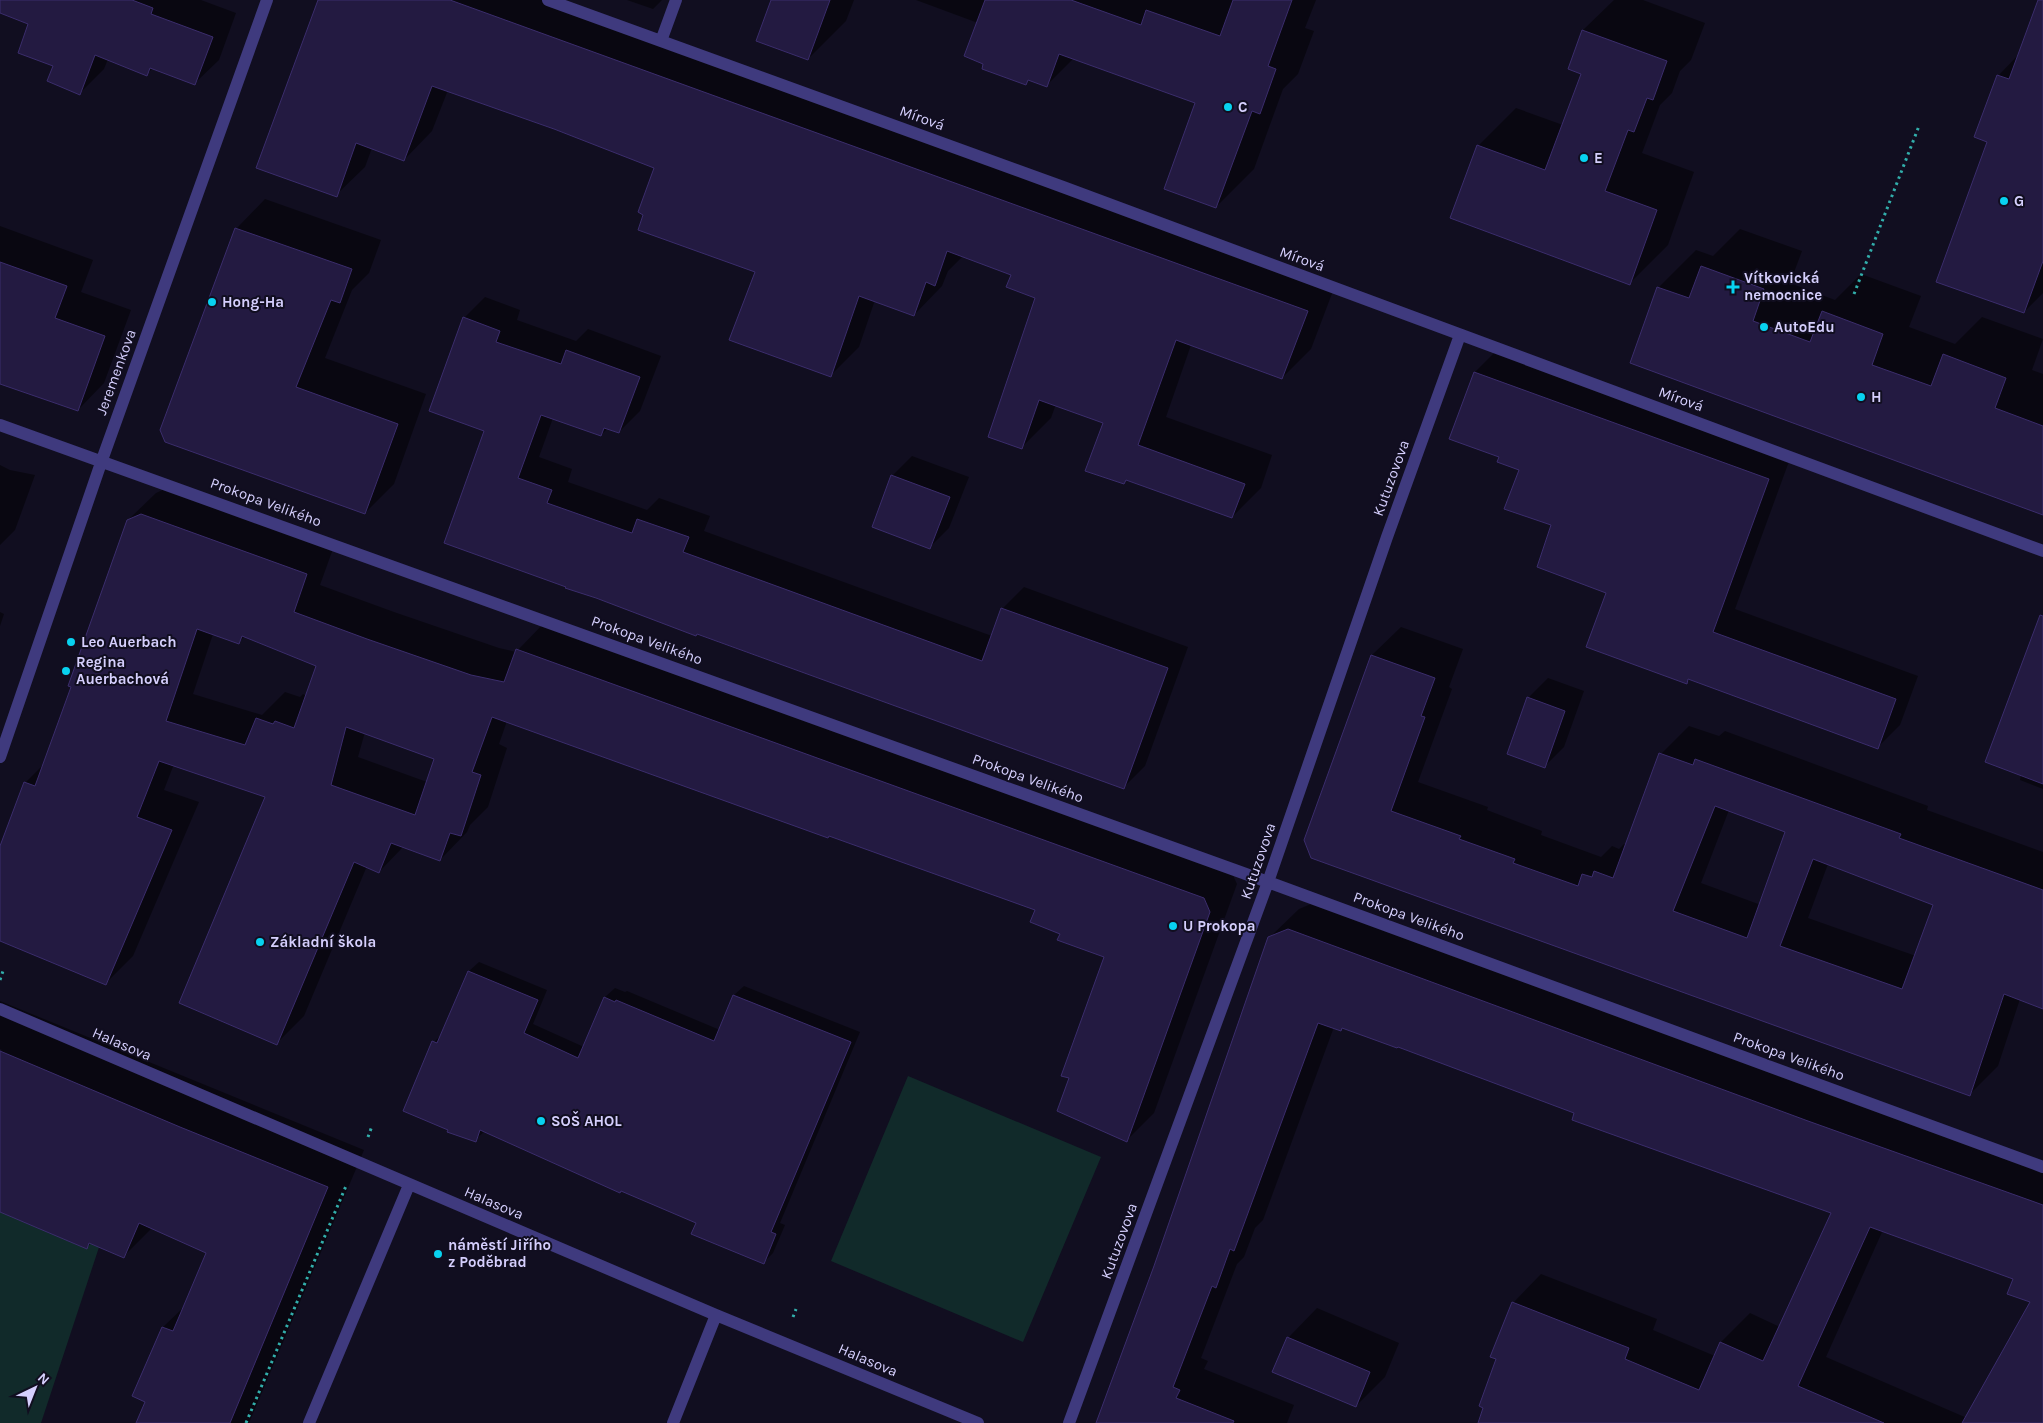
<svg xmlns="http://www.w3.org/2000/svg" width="2043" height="1423" font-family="Karla,sans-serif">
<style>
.green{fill:#112a2a}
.shadow{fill:#0007;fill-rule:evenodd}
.building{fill:#231a41;stroke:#3b2d6c;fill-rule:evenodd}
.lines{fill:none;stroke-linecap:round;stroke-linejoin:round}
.path{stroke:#32aeab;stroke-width:3;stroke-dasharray:2.5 4;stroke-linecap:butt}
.minor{stroke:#3f3a7e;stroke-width:12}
.poi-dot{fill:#08d2f0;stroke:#110e20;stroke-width:2}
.labels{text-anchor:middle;stroke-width:4;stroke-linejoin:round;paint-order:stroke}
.poi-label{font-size:15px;font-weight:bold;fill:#d5cffd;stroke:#110e20;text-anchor:start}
.street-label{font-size:15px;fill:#d5cffd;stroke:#110e20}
</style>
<rect width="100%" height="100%" fill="#110e20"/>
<path class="green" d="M 908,1076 L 1101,1157 L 1023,1342 L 831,1261 Z
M 0,1186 L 105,1229 L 41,1423 L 0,1423 Z"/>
<path class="shadow" d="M 0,0 L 201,0 L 236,13 L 219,60 L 195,83 L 153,68 L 147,74 L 108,59 L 104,69 L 80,93 L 54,65 L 30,23 L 0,12 Z
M 318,0 L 557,0 L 1336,283 L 1311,349 L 1282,378 L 1191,345 L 1166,417 L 1272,455 L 1261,488 L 1232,517 L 1127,479 L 1124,483 L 1104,422 L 1056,404 L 1051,418 L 1022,447 L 1037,297 L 1012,274 L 963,256 L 948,271 L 942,286 L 914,315 L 875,300 L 859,347 L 830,376 L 756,271 L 645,214 L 655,167 L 448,90 L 432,131 L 404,160 L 372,148 L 365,167 L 336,195 Z
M 627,0 L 662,0 L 653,9 Z
M 772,0 L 854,0 L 846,21 L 808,59 Z
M 916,0 L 1316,0 L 1305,28 L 1314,31 L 1298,74 L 1283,89 L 1254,169 L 1216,207 L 1196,103 L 1074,58 L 1047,85 L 1030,79 L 1025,84 L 985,63 L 978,23 Z
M 1614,0 L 1643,0 L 1705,23 L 1691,60 L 1680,71 L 1672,93 L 1660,105 L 1642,153 L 1694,172 L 1668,245 L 1630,283 L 1478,146 L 1516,108 L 1563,125 L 1582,73 L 1569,68 L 1583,30 Z
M 2039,0 L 2043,0 L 2043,293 L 2024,312 L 1988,141 L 1998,76 L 2020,53 Z
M 265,199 L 381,240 L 369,273 L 352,290 L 325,358 L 426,394 L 394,484 L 365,513 L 166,441 L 236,229 Z
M 0,226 L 93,260 L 81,292 L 131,310 L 104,383 L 78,410 L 0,383 Z
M 1740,229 L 1802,251 L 1790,283 L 1835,300 L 1861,274 L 1921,296 L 1909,327 L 1955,344 L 1982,317 L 2043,339 L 2032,370 L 2043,374 L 2043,514 L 1658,288 L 1696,250 L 1713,256 Z
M 485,297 L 520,310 L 517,320 L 576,341 L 588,329 L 661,356 L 640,411 L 619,432 L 608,428 L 601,435 L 553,418 L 539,457 L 572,469 L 568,482 L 647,510 L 659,498 L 710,516 L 704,531 L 992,636 L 1002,609 L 1024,587 L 1188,647 L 1145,766 L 1124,787 L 567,588 L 486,431 L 464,318 Z
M 1498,349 L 1791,456 L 1735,609 L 1918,676 L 1900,725 L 1877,748 L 1690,679 L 1686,682 L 1608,593 L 1553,524 L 1520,469 L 1500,456 L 1451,438 L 1475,372 Z
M 912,456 L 969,477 L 949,528 L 929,548 L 892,476 Z
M 0,465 L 10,470 L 35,475 L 15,530 L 0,545 Z
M 169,487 L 334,546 L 320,585 L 394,612 L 499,648 L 516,652 L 545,622 L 1231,871 L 1237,884 L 1154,1113 L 1127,1140 L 1071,1078 L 1106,957 L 1061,933 L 1036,909 L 507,721 L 499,744 L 507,748 L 488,807 L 470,825 L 467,832 L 440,860 L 404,846 L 379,872 L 367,866 L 304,1016 L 276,1044 L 267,796 L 174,764 L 164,790 L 199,802 L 133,956 L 105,984 L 0,939 L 0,849 L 25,783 L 45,763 L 128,520 L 156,493 ZM 213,634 L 238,643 L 245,636 L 318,665 L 307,696 L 303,694 L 300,697 L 285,692 L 262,715 L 193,694 ZM 365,732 L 436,759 L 427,782 L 358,757 Z
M 0,612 L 4,614 L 0,626 Z
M 1401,627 L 1463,649 L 1449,687 L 1452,689 L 1418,782 L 1488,807 L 1487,810 L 1542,831 L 1541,835 L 1601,857 L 1612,846 L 1619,849 L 1624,844 L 1627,845 L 1661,754 L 1689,726 L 1719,736 L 1725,731 L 1928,806 L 1927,810 L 2043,852 L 2043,1007 L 2020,999 L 1998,1066 L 1969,1095 L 1305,840 L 1372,655 ZM 1729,810 L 1787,831 L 1761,905 L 1701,883 ZM 1828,864 L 1935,904 L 1916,956 L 1808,918 Z
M 2043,653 L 2043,789 L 2020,780 Z
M 1548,678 L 1584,691 L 1564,747 L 1544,767 L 1528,698 Z
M 1318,901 L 2043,1166 L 2043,1423 L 1479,1423 L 1513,1303 L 1541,1274 L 1657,1319 L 1653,1330 L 1715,1356 L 1721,1342 L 1750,1313 L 1780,1327 L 1832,1212 L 1576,1112 L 1344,1027 L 1341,1030 L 1334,1027 L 1263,1220 L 1255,1228 L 1244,1257 L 1237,1264 L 1201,1358 L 1208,1361 L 1204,1369 L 1294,1405 L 1287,1423 L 1098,1423 L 1155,1267 L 1269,938 L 1299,909 ZM 1883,1230 L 2015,1278 L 2032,1302 L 1967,1418 L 1826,1357 Z
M 479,962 L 547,990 L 533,1024 L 584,1047 L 605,997 L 615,988 L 625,992 L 627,991 L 720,1030 L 734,995 L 744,986 L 860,1032 L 780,1223 L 785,1225 L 773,1253 L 764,1262 L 697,1222 L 485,1131 L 475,1140 L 434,1042 L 443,1033 L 469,971 Z
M 0,1001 L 364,1150 L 249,1423 L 137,1423 L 147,1401 L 163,1327 L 186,1305 L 208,1252 L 153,1227 L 124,1256 L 92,1242 L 87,1248 L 0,1206 L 0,1052 L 2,1050 L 0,1049 Z
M 1317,1308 L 1399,1343 L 1385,1377 L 1356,1406 L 1288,1338 Z"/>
<path class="building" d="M 0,0 L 132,0 L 153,8 L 151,14 L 213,37 L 195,85 L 150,68 L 147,76 L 95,55 L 80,95 L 47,81 L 53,66 L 18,53 L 28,24 L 0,13 Z
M 318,0 L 450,0 L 1308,311 L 1282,379 L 1176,340 L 1138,445 L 1245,484 L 1232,518 L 1126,480 L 1124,484 L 1085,471 L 1103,423 L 1039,400 L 1022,449 L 988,437 L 1035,298 L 1006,287 L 1011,275 L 947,251 L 935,286 L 926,282 L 914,316 L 859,296 L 831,377 L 729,340 L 755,272 L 638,230 L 643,215 L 638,212 L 654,168 L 554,129 L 432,86 L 404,161 L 356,143 L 337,197 L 256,168 Z
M 771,0 L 830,0 L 808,60 L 756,41 Z
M 985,0 L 1071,0 L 1141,25 L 1146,10 L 1220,36 L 1233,0 L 1292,0 L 1268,66 L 1276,69 L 1260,114 L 1252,111 L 1216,208 L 1164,189 L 1195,103 L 1059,54 L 1047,87 L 1028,80 L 1026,85 L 982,69 L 983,64 L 964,56 Z
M 2038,0 L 2043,0 L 2043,261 L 2024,313 L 1936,282 L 1987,142 L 1974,137 L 1997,75 L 2009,79 Z
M 1582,30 L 1667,61 L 1653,100 L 1647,98 L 1634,132 L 1628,130 L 1605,191 L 1657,210 L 1630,285 L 1450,218 L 1477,145 L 1545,170 L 1581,74 L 1568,69 Z
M 235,228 L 352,269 L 340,303 L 331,300 L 296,387 L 398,424 L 365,514 L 165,442 L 160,430 Z
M 0,262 L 67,286 L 55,318 L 105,336 L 78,411 L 0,384 Z
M 1701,266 L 1764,289 L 1753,321 L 1810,342 L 1822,311 L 1883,334 L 1872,365 L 1931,386 L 1943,354 L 2006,378 L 1995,408 L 2043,426 L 2043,515 L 1630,363 L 1657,287 L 1689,298 Z
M 463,317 L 500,331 L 496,342 L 561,364 L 566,350 L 640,377 L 619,433 L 604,428 L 601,436 L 541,415 L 518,478 L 552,490 L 547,503 L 632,533 L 637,519 L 689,537 L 683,552 L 982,661 L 1001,608 L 1168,668 L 1124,789 L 697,634 L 696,636 L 596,598 L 565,588 L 566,587 L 444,543 L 484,431 L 429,411 Z
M 1474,372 L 1769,479 L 1713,632 L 1896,699 L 1878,749 L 1688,679 L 1687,684 L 1586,647 L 1606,593 L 1537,567 L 1551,525 L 1504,509 L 1519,470 L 1497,462 L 1499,457 L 1449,439 Z
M 891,475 L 950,497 L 930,549 L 872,527 Z
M 141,514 L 307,574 L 294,612 L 367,639 L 471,675 L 504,682 L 516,649 L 1204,898 L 1210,912 L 1127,1142 L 1057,1111 L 1069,1078 L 1061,1076 L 1104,957 L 1057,940 L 1060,934 L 1030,922 L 1035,910 L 829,836 L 828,838 L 492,717 L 472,772 L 481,775 L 461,836 L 450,833 L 440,861 L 391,843 L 379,873 L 354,862 L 277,1045 L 179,1003 L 265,797 L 159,761 L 137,817 L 172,830 L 106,985 L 0,941 L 0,846 L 24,782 L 35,786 L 71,687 L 68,686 L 127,520 ZM 197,629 L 239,644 L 242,636 L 316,666 L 294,728 L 275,721 L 273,724 L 256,718 L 245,745 L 166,721 ZM 346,727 L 434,759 L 415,815 L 331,785 Z
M 2040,615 L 2043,616 L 2043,784 L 1985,762 Z
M 1371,655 L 1435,678 L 1421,716 L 1425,717 L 1391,811 L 1461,836 L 1459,839 L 1515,859 L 1513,863 L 1578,886 L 1582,874 L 1592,877 L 1594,871 L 1613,878 L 1659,753 L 1693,765 L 1695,759 L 1901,834 L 1899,838 L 2043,890 L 2043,1009 L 2004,994 L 1970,1096 L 1311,858 L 1304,840 ZM 1715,806 L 1785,832 L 1747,938 L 1673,911 ZM 1813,859 L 1933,905 L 1902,989 L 1780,946 Z
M 1527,697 L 1565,711 L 1545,768 L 1507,754 Z
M 1288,929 L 1808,1121 L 2043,1205 L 2043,1423 L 1962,1423 L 2030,1302 L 2007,1294 L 2013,1279 L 1870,1227 L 1798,1386 L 1884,1423 L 1478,1423 L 1483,1408 L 1479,1406 L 1496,1359 L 1490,1357 L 1512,1302 L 1629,1348 L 1625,1359 L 1699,1390 L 1720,1342 L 1763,1361 L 1831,1213 L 1572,1120 L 1574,1113 L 1398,1047 L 1397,1048 L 1342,1028 L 1341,1031 L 1318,1023 L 1234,1251 L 1230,1249 L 1216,1288 L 1212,1286 L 1173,1387 L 1180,1390 L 1176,1398 L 1234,1421 L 1233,1423 L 1096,1423 L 1154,1266 L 1268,937 Z
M 468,971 L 538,1000 L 524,1033 L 578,1058 L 604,997 L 615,1002 L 616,1000 L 714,1041 L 733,995 L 851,1042 L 771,1232 L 776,1234 L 764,1264 L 691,1234 L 696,1223 L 621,1191 L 620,1193 L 480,1130 L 476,1142 L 447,1132 L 448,1130 L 403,1111 L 432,1041 L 437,1043 Z
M 0,1051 L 180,1127 L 328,1187 L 230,1423 L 136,1423 L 145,1402 L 132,1396 L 162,1327 L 173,1331 L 206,1253 L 139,1223 L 124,1258 L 89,1243 L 87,1249 L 0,1212 Z
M 1287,1337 L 1370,1372 L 1356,1407 L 1272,1372 Z"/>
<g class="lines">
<path class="path" d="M 1854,294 L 1919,126
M 0,980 L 4,968
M 368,1137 L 372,1126
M 793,1317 L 796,1309
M 246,1423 L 346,1186"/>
<path class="minor" d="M 548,0 L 1063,187 L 2043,551
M 661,41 L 676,0
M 0,425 L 1268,882 L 2043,1167
M 0,757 L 102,460 L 267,0
M 0,1009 L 716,1315 L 978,1423
M 309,1423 L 409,1185
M 673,1423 L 716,1315
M 1069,1423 L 1268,882 L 1387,537 L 1460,335"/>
</g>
<g class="poi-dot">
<circle cx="1228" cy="107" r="5"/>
<circle cx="1584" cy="158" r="5"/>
<circle cx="2004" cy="201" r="5"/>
<path d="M1730.5 279.5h5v5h5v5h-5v5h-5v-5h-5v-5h5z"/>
<circle cx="212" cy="302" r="5"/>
<circle cx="1764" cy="327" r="5"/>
<circle cx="1861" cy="397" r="5"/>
<circle cx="71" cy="642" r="5"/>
<circle cx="66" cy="671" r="5"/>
<circle cx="1173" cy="926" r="5"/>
<circle cx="260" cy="942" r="5"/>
<circle cx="541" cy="1121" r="5"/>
<circle cx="438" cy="1254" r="5"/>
</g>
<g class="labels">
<g class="poi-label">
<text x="1238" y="112">C</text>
<text x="1594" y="163">E</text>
<text x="2014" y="206">G</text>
<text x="1744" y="283">Vítkovická<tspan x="1744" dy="17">nemocnice</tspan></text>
<text x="222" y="307">Hong-Ha</text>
<text x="1774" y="332">AutoEdu</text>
<text x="1871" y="402">H</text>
<text x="81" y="647">Leo Auerbach</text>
<text x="76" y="667">Regina<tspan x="76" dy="17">Auerbachová</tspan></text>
<text x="1183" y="931">U Prokopa</text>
<text x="270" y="947">Základní škola</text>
<text x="551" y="1126">SOŠ AHOL</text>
<text x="448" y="1250">náměstí Jiřího<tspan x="448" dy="17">z Poděbrad</tspan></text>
</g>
<g class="street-label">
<text transform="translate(922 118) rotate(20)" y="5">Mírová</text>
<text transform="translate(1302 259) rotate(20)" y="5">Mírová</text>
<text transform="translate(116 372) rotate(-70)" y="5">Jeremenkova</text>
<text transform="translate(1681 399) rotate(20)" y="5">Mírová</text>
<text transform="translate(1391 478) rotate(-70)" y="5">Kutuzovova</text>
<text transform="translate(266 502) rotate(20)" y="5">Prokopa Velikého</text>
<text transform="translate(647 640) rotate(20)" y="5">Prokopa Velikého</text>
<text transform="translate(1028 778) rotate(20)" y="5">Prokopa Velikého</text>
<text transform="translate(1258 861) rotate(-71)" y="5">Kutuzovova</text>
<text transform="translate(1409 916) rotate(20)" y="5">Prokopa Velikého</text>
<text transform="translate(122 1044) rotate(23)" y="5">Halasova</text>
<text transform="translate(1789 1056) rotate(20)" y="5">Prokopa Velikého</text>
<text transform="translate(494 1203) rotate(23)" y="5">Halasova</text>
<text transform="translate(1119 1241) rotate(-70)" y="5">Kutuzovova</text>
<text transform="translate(868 1360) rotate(23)" y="5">Halasova</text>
</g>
</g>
<g transform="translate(35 1388) rotate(43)" stroke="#110e20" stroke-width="4" paint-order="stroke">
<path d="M0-4L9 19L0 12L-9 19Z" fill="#d5cffd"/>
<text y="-8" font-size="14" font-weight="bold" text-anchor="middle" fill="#d5cffd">N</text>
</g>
</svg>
